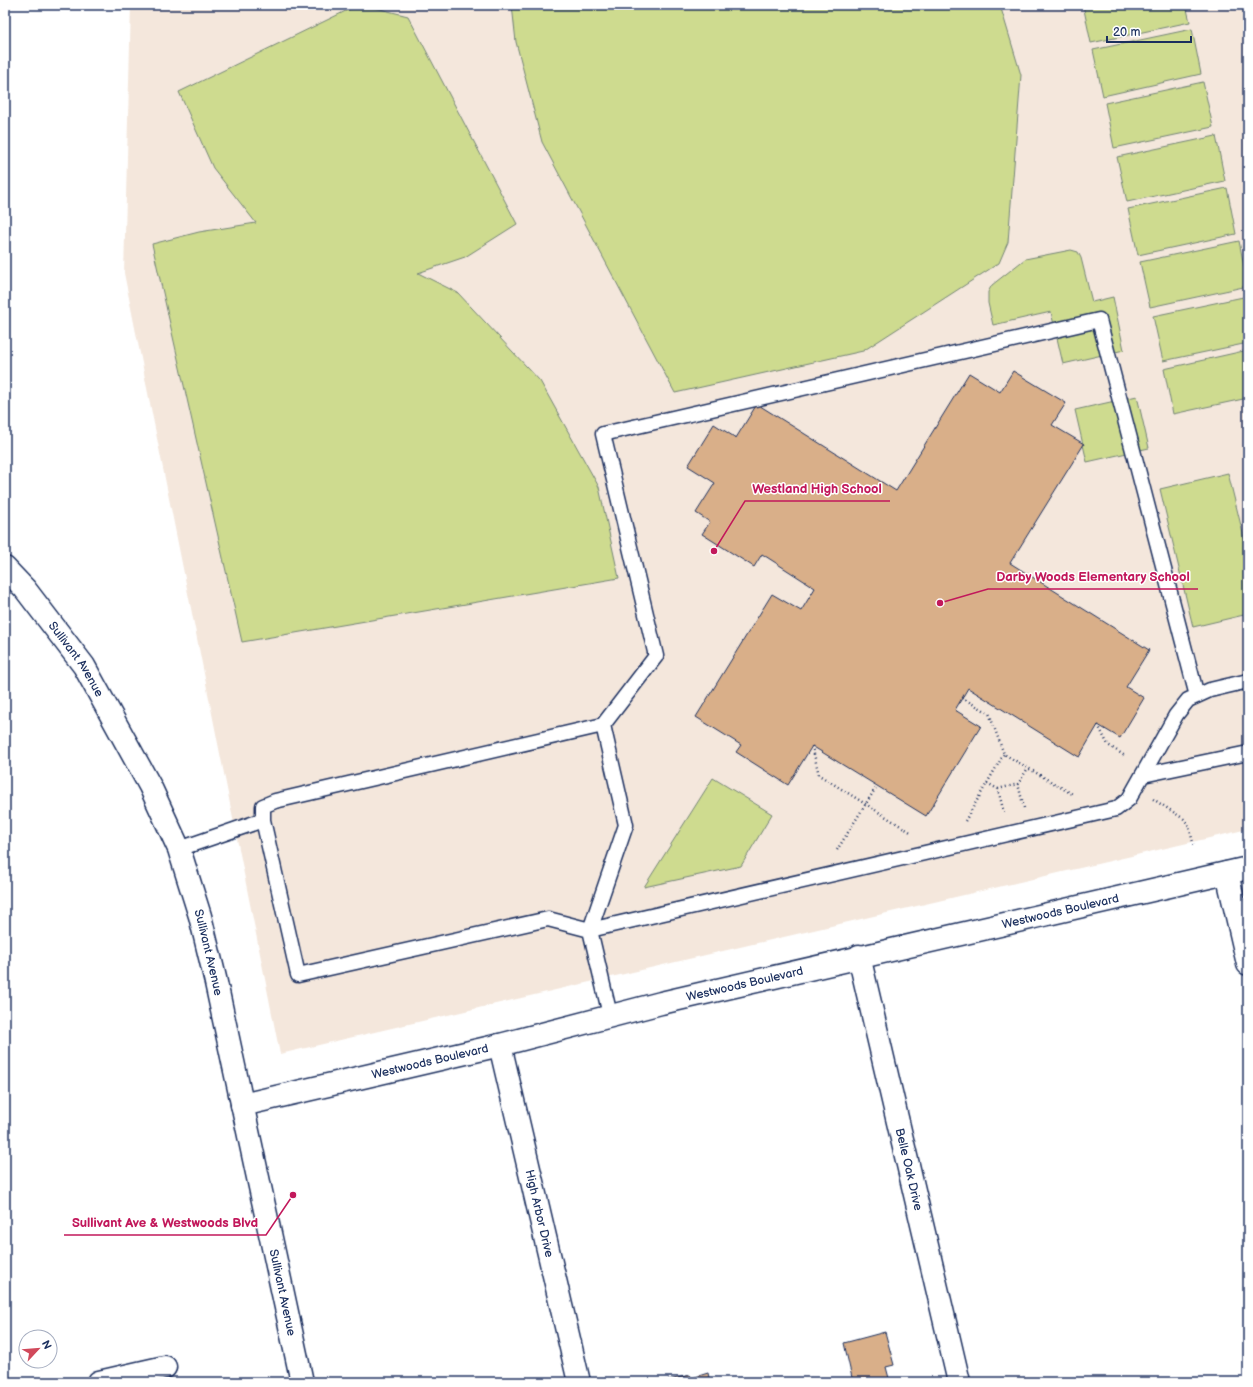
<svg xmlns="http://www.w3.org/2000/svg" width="1253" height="1387" font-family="'Balsamiq Sans',sans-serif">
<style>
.built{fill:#f4e7dc}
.green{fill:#cedb8f;stroke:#748576}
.building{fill:#d9af89;stroke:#1b2f5e}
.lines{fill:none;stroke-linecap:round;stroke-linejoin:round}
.lane-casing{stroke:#1b2f5e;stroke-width:17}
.street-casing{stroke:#1b2f5e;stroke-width:25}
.secondary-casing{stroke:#1b2f5e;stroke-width:25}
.path{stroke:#1b2f5e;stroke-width:2.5;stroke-dasharray:1 3;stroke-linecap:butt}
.lane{stroke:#fff;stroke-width:14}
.street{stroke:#fff;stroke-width:22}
.secondary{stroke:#fff;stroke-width:22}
.labels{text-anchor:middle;stroke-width:3;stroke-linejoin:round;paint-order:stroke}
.street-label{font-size:12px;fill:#1b2f5e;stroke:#fff}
.leader{fill:none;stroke:#c2185b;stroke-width:1.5}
.callout-dot{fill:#c2185b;stroke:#fff;stroke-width:1.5}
.callout-label{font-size:13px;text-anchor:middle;font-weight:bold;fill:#c2185b;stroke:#fff;stroke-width:3;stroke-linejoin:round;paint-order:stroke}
</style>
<rect width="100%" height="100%" fill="#fff"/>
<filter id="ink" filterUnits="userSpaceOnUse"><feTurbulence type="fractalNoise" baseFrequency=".025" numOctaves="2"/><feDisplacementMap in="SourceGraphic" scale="8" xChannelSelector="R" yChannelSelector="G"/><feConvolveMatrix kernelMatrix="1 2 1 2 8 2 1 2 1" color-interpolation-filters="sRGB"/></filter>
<g filter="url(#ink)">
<path class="built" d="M 131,5 L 1248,5 L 1248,829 L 280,1054 L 124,273 Z"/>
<path class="green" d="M 358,5 L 364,5 L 408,16 L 517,224 L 465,257 L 418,273 L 458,293 L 540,381 L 599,487 L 619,578 L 242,642 L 152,244 L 199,232 L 256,223 L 213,168 L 179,92 Z
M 512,5 L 1000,5 L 1021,75 L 1008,242 L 999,263 L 863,351 L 675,393 L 542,142 L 516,42 Z
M 1083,5 L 1186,5 L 1190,22 L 1091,43 Z
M 1192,29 L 1201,74 L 1103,96 L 1093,50 Z
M 1203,82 L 1213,127 L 1114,148 L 1105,103 Z
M 1216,136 L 1225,181 L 1127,202 L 1117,157 Z
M 1227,188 L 1236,234 L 1138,255 L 1128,209 Z
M 1239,241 L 1248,286 L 1150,307 L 1140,262 Z
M 1071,250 L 1078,252 L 1081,258 L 1092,302 L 1113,297 L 1124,350 L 1063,364 L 1051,312 L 993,325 L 988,303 L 988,292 L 992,285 L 1025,259 Z
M 1248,296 L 1248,343 L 1163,361 L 1153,316 Z
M 1248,350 L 1248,398 L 1173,414 L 1164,369 Z
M 1137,396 L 1149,448 L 1087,462 L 1075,410 Z
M 1228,473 L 1248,554 L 1248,614 L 1193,627 L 1160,489 Z
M 713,778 L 772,814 L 741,866 L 644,887 Z"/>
<path class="building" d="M 1013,371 L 1066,403 L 1052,425 L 1084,444 L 1010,563 L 1149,650 L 1126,687 L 1144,698 L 1120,738 L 1098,725 L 1079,757 L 968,688 L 955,710 L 981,726 L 926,816 L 812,746 L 788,785 L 736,752 L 741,745 L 696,717 L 772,594 L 801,611 L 815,588 L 762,554 L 754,567 L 702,534 L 710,522 L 696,513 L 715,483 L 688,466 L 714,424 L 736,438 L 757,404 L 896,491 L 969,373 L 1000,392 Z
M 885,1332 L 894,1365 L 886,1367 L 890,1382 L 853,1382 L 844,1343 Z
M 708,1373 L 710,1382 L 661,1382 L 690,1375 L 692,1378 Z"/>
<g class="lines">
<defs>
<path id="lane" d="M 603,725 L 656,656 L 603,434 L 1099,320 L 1197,696
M 1143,775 L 1248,753
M 263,820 L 263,806 L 275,801 L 603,725 L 626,825 L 590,930 L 610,1015
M 179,849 L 263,820 L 298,975 L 548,919 L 590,930 L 1116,809 L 1129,799 L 1176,715 L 1188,700 L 1210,690 L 1248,681"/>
<g id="street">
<path d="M 1227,873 L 1248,964"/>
<path id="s1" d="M 859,956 L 959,1382"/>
<path id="s2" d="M 500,1045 L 579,1382"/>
<path d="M 99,1382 L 165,1367"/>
</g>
<g id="secondary">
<path id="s3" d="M 5,568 L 25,589 L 84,666 L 150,786 L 179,849 L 200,916 L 215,978 L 302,1382"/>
<path id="s4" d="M 242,1105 L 500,1045 L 661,1003 L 1248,868"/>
</g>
</defs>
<use href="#lane" class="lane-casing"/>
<use href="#street" class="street-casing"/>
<use href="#secondary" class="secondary-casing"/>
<path class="path" d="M 962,698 L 989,713 L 1004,754 L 1074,795
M 1098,725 L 1108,745 L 1125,756
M 812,746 L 819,775 L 912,833
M 987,783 L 998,789 L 1004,813
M 998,789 L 1018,784
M 1153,799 L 1184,819 L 1189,826 L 1194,847
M 1024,808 L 1018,784 L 1028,768
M 965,821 L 1004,754
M 837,850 L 877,786"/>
<use href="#lane" class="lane"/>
<use href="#street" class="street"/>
<use href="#secondary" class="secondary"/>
</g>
</g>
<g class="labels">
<g class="street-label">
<text dy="4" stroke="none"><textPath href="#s3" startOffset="116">Sullivant Avenue</textPath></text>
<text dy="4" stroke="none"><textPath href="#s4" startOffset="841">Westwoods Boulevard</textPath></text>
<text dy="4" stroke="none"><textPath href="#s3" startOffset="440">Sullivant Avenue</textPath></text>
<text dy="4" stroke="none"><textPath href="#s4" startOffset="517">Westwoods Boulevard</textPath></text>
<text dy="4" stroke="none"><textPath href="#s4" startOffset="193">Westwoods Boulevard</textPath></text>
<text dy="4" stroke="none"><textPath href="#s1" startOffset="219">Belle Oak Drive</textPath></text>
<text dy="4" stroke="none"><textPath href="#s2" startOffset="173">High Arbor Drive</textPath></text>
<text dy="4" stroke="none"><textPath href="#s3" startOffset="788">Sullivant Avenue</textPath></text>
</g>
</g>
<path class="leader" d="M714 551L745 501H890M940 603L988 589H1198M293 1195L266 1235H64"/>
<g class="callout-dot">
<circle cx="714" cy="551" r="4"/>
<circle cx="940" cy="603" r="4"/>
<circle cx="293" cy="1195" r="4"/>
</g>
<g class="callout-label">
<text x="817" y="493">Westland High School</text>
<text x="1093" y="581">Darby Woods Elementary School</text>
<text x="165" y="1227">Sullivant Ave &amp; Westwoods Blvd</text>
</g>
<rect width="1253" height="1387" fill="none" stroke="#fff" stroke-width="20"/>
<rect x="10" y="10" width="1233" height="1367" fill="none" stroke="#1b2f5e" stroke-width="1.5" filter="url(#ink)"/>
<g transform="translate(38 1349) rotate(64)"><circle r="19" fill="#ffffff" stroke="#a4acbf"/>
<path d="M0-3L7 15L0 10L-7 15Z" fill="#d1495b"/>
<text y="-6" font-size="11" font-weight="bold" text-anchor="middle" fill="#1b2f5e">N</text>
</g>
<path d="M1107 36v6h84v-6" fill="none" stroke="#1b2f5e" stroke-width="2"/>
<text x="1113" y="36" font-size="12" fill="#1b2f5e" stroke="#ffffff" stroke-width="3" paint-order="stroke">20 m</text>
</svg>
